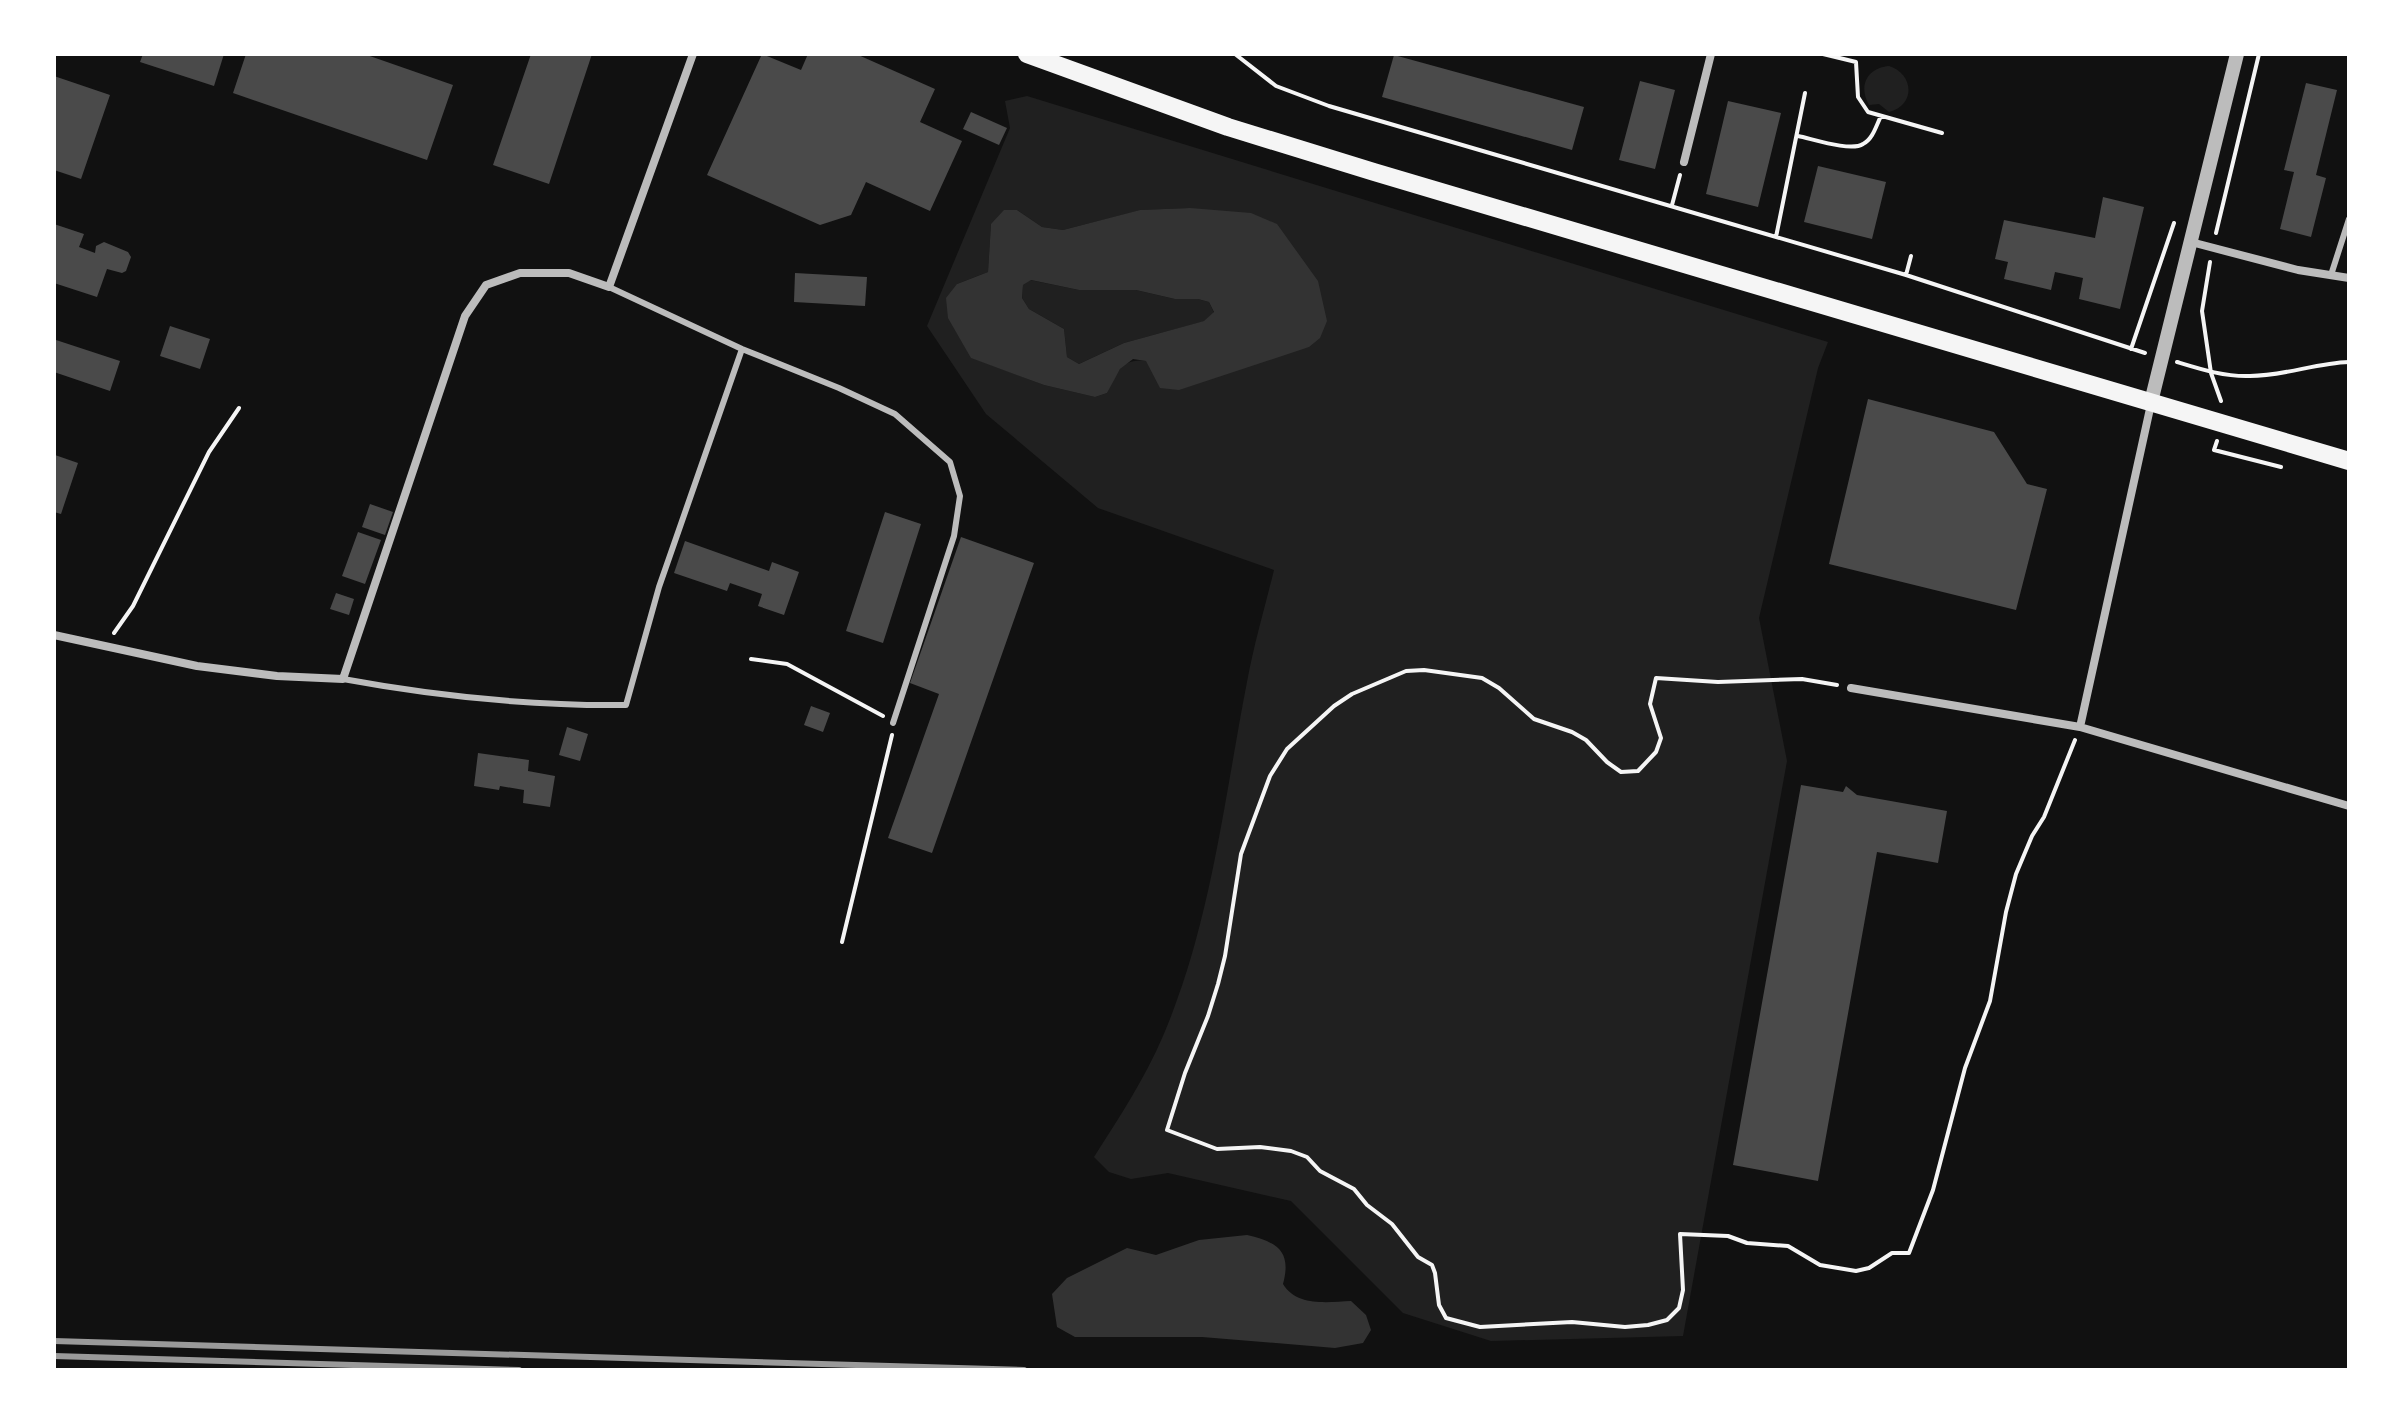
<svg xmlns="http://www.w3.org/2000/svg" width="2403" height="1424" font-family="'Work Sans',sans-serif">
<style>
.green{fill:#202020;fill-rule:evenodd}
.water{fill:#333;fill-rule:evenodd}
.building{fill:#4a4a4a}
.lines{fill:none;stroke-linecap:round;stroke-linejoin:round}
.path{stroke:#f5f5f5;stroke-width:4}
.service{stroke:#bcbcbc;stroke-width:6}
.minor{stroke:#bcbcbc;stroke-width:8}
.tertiary{stroke:#bcbcbc;stroke-width:14}
.primary{stroke:#f5f5f5;stroke-width:18}
.rail{stroke:#9a9a9a;stroke-width:6}
</style>
<rect width="100%" height="100%" fill="#111"/>
<path class="green" d="M 1889,66 C 1914,74 1916,105 1889,112 L 1879,104 L 1869,105 C 1858,86 1867,68 1889,66 Z
M 1027,96 L 1828,342 L 1818,368 L 1759,618 L 1787,761 L 1683,1336 L 1491,1341 L 1403,1313 L 1291,1201 L 1168,1173 L 1131,1179 L 1109,1172 L 1094,1157 C 1119,1118 1145,1078 1163,1036 C 1211,924 1224,800 1247,682 C 1254,644 1265,607 1274,570 L 1098,508 L 986,414 L 927,326 L 1010,128 L 1005,101 ZM 1191,208 L 1309,347 L 1146,361 C 1121,358 1117,373 1107,393 L 1095,397 L 1044,385 L 972,358 L 957,284 L 988,272 L 991,224 L 1017,210 L 1042,227 L 1063,230 L 1141,210 Z
M 1030,280 L 1079,290 L 1136,290 L 1175,299 L 1198,299 L 1209,302 L 1214,313 L 1205,321 L 1124,343 L 1079,364 L 1067,357 L 1064,329 L 1029,309 L 1022,298 L 1023,285 Z"/>
<path class="water" d="M 1190,208 L 1251,213 L 1277,224 L 1318,281 L 1327,321 L 1320,338 L 1309,347 L 1179,390 L 1160,388 L 1146,361 L 1133,359 L 1120,369 L 1107,393 L 1095,397 L 1044,385 L 971,358 L 948,318 L 946,298 L 957,284 L 988,272 L 991,224 L 1004,210 L 1017,210 L 1042,227 L 1063,230 L 1140,210 ZM 1031,280 L 1079,290 L 1136,290 L 1175,299 L 1198,299 L 1209,302 L 1214,312 L 1204,321 L 1124,343 L 1079,364 L 1067,357 L 1064,329 L 1029,309 L 1022,298 L 1023,285 Z
M 1247,1235 C 1277,1242 1292,1251 1283,1284 C 1297,1307 1328,1302 1351,1301 L 1366,1315 L 1371,1330 L 1363,1343 L 1335,1348 L 1202,1337 L 1075,1337 L 1057,1327 L 1052,1294 L 1067,1278 L 1127,1248 L 1156,1255 L 1199,1240 Z"/>
<path class="building" d="M 143,54 L 224,54 L 214,86 L 140,62 Z
M 246,54 L 364,54 L 453,85 L 427,160 L 233,93 Z
M 531,54 L 592,54 L 549,184 L 493,165 Z
M 762,54 L 801,70 L 808,54 L 856,54 L 935,89 L 920,122 L 962,141 L 930,211 L 866,182 L 851,215 L 820,225 L 707,175 Z
M 1394,55 L 1584,107 L 1572,150 L 1382,97 Z
M 54,76 L 110,95 L 81,179 L 54,170 Z
M 1640,81 L 1675,90 L 1655,169 L 1619,160 Z
M 2306,83 L 2337,90 L 2316,175 L 2326,178 L 2311,237 L 2280,229 L 2294,172 L 2284,170 Z
M 1728,101 L 1781,113 L 1758,207 L 1706,194 Z
M 971,112 L 1007,128 L 999,145 L 963,129 Z
M 1818,166 L 1886,182 L 1872,239 L 1804,222 Z
M 2103,197 L 2144,207 L 2120,309 L 2079,299 L 2083,278 L 2055,272 L 2051,290 L 2004,279 L 2008,262 L 1995,259 L 2004,220 L 2095,238 Z
M 54,224 L 84,234 L 79,247 L 95,253 L 96,246 L 104,242 L 128,252 L 131,257 L 126,271 L 122,273 L 107,269 L 97,297 L 54,283 Z
M 795,273 L 867,277 L 865,306 L 794,302 Z
M 170,326 L 210,339 L 200,369 L 160,356 Z
M 56,340 L 120,361 L 110,391 L 54,372 Z
M 1868,399 L 1994,432 L 2027,484 L 2047,489 L 2016,610 L 1829,564 Z
M 55,455 L 78,463 L 61,514 L 54,512 Z
M 370,504 L 393,512 L 385,535 L 362,527 Z
M 885,512 L 921,524 L 883,643 L 846,631 Z
M 358,532 L 381,540 L 365,584 L 342,576 Z
M 961,537 L 1034,563 L 932,853 L 888,838 L 939,694 L 910,683 Z
M 685,541 L 769,571 L 772,562 L 799,572 L 784,615 L 758,606 L 762,594 L 730,583 L 727,591 L 674,573 Z
M 336,593 L 354,599 L 349,615 L 330,609 Z
M 811,706 L 830,713 L 823,732 L 804,725 Z
M 567,727 L 588,734 L 580,761 L 559,755 Z
M 478,753 L 529,760 L 528,771 L 555,776 L 550,807 L 523,803 L 524,790 L 500,786 L 499,790 L 474,786 Z
M 1801,785 L 1843,792 L 1846,786 L 1857,795 L 1947,811 L 1938,863 L 1877,852 L 1818,1181 L 1733,1165 Z"/>
<g class="lines">
<path class="path" d="M 1235,54 L 1276,86 L 1329,106 L 1906,275 L 2145,353
M 1823,54 L 1856,62 L 1858,97 L 1868,112 L 1942,133
M 1798,136 C 1813,139 1851,152 1863,144 C 1873,139 1876,126 1881,116
M 1672,205 L 1680,175
M 2216,233 L 2259,54
M 1776,237 L 1805,93
M 2210,262 L 2202,311 L 2211,373 L 2221,401
M 1906,275 L 1911,256
M 2131,349 L 2174,223
M 2177,362 C 2200,369 2225,377 2250,376 C 2284,376 2316,363 2349,362
M 2217,441 L 2214,450 L 2281,467
M 114,633 L 133,606 L 209,452 L 239,408
M 751,659 L 787,664 L 883,716
M 1837,685 L 1802,679 L 1718,682 L 1656,678 L 1650,704 L 1661,738 L 1656,752 L 1638,771 L 1621,772 L 1607,762 L 1586,740 L 1572,732 L 1534,719 L 1499,688 L 1482,678 L 1424,670 L 1406,671 L 1352,694 L 1334,706 L 1287,749 L 1270,776 L 1241,854 L 1225,956 L 1218,984 L 1208,1016 L 1185,1073 L 1167,1130 L 1217,1149 L 1260,1147 L 1291,1151 L 1307,1157 L 1320,1171 L 1354,1189 L 1367,1205 L 1392,1224 L 1418,1257 L 1432,1265 L 1435,1273 L 1439,1305 L 1446,1318 L 1480,1327 L 1572,1322 L 1625,1327 L 1648,1325 L 1667,1320 L 1679,1308 L 1683,1290 L 1680,1234 L 1728,1236 L 1747,1243 L 1788,1246 L 1820,1265 L 1856,1271 L 1869,1268 L 1892,1253 L 1909,1253 L 1933,1190 L 1965,1068 L 1990,1001 L 2006,912 L 2016,874 L 2032,836 L 2044,817 L 2075,740
M 842,942 L 892,735"/>
<path class="service" d="M 2331,275 L 2349,219
M 609,287 L 742,349 L 839,388 L 895,414 L 950,462 L 960,496 L 954,536 L 893,723
M 343,679 C 435,696 532,706 626,705 L 659,587 L 742,349"/>
<path class="minor" d="M 1684,162 L 1711,54
M 2191,242 L 2298,270 L 2349,278
M 54,635 L 197,666 L 277,676 L 343,679 L 465,316 L 486,285 L 520,273 L 569,273 L 609,287 L 693,54
M 1851,688 L 2080,727 L 2349,806
M 2080,727 L 2151,404"/>
<path class="tertiary" d="M 2151,402 L 2237,54"/>
<path class="primary" d="M 1027,54 L 1228,127 L 1374,172 L 2349,461"/>
<path class="rail" d="M 54,1341 L 1024,1370
M 54,1356 L 519,1370"/>
</g>
<rect width="2403" height="1424" fill="none" stroke="#ffffff" stroke-width="112"/>
</svg>
